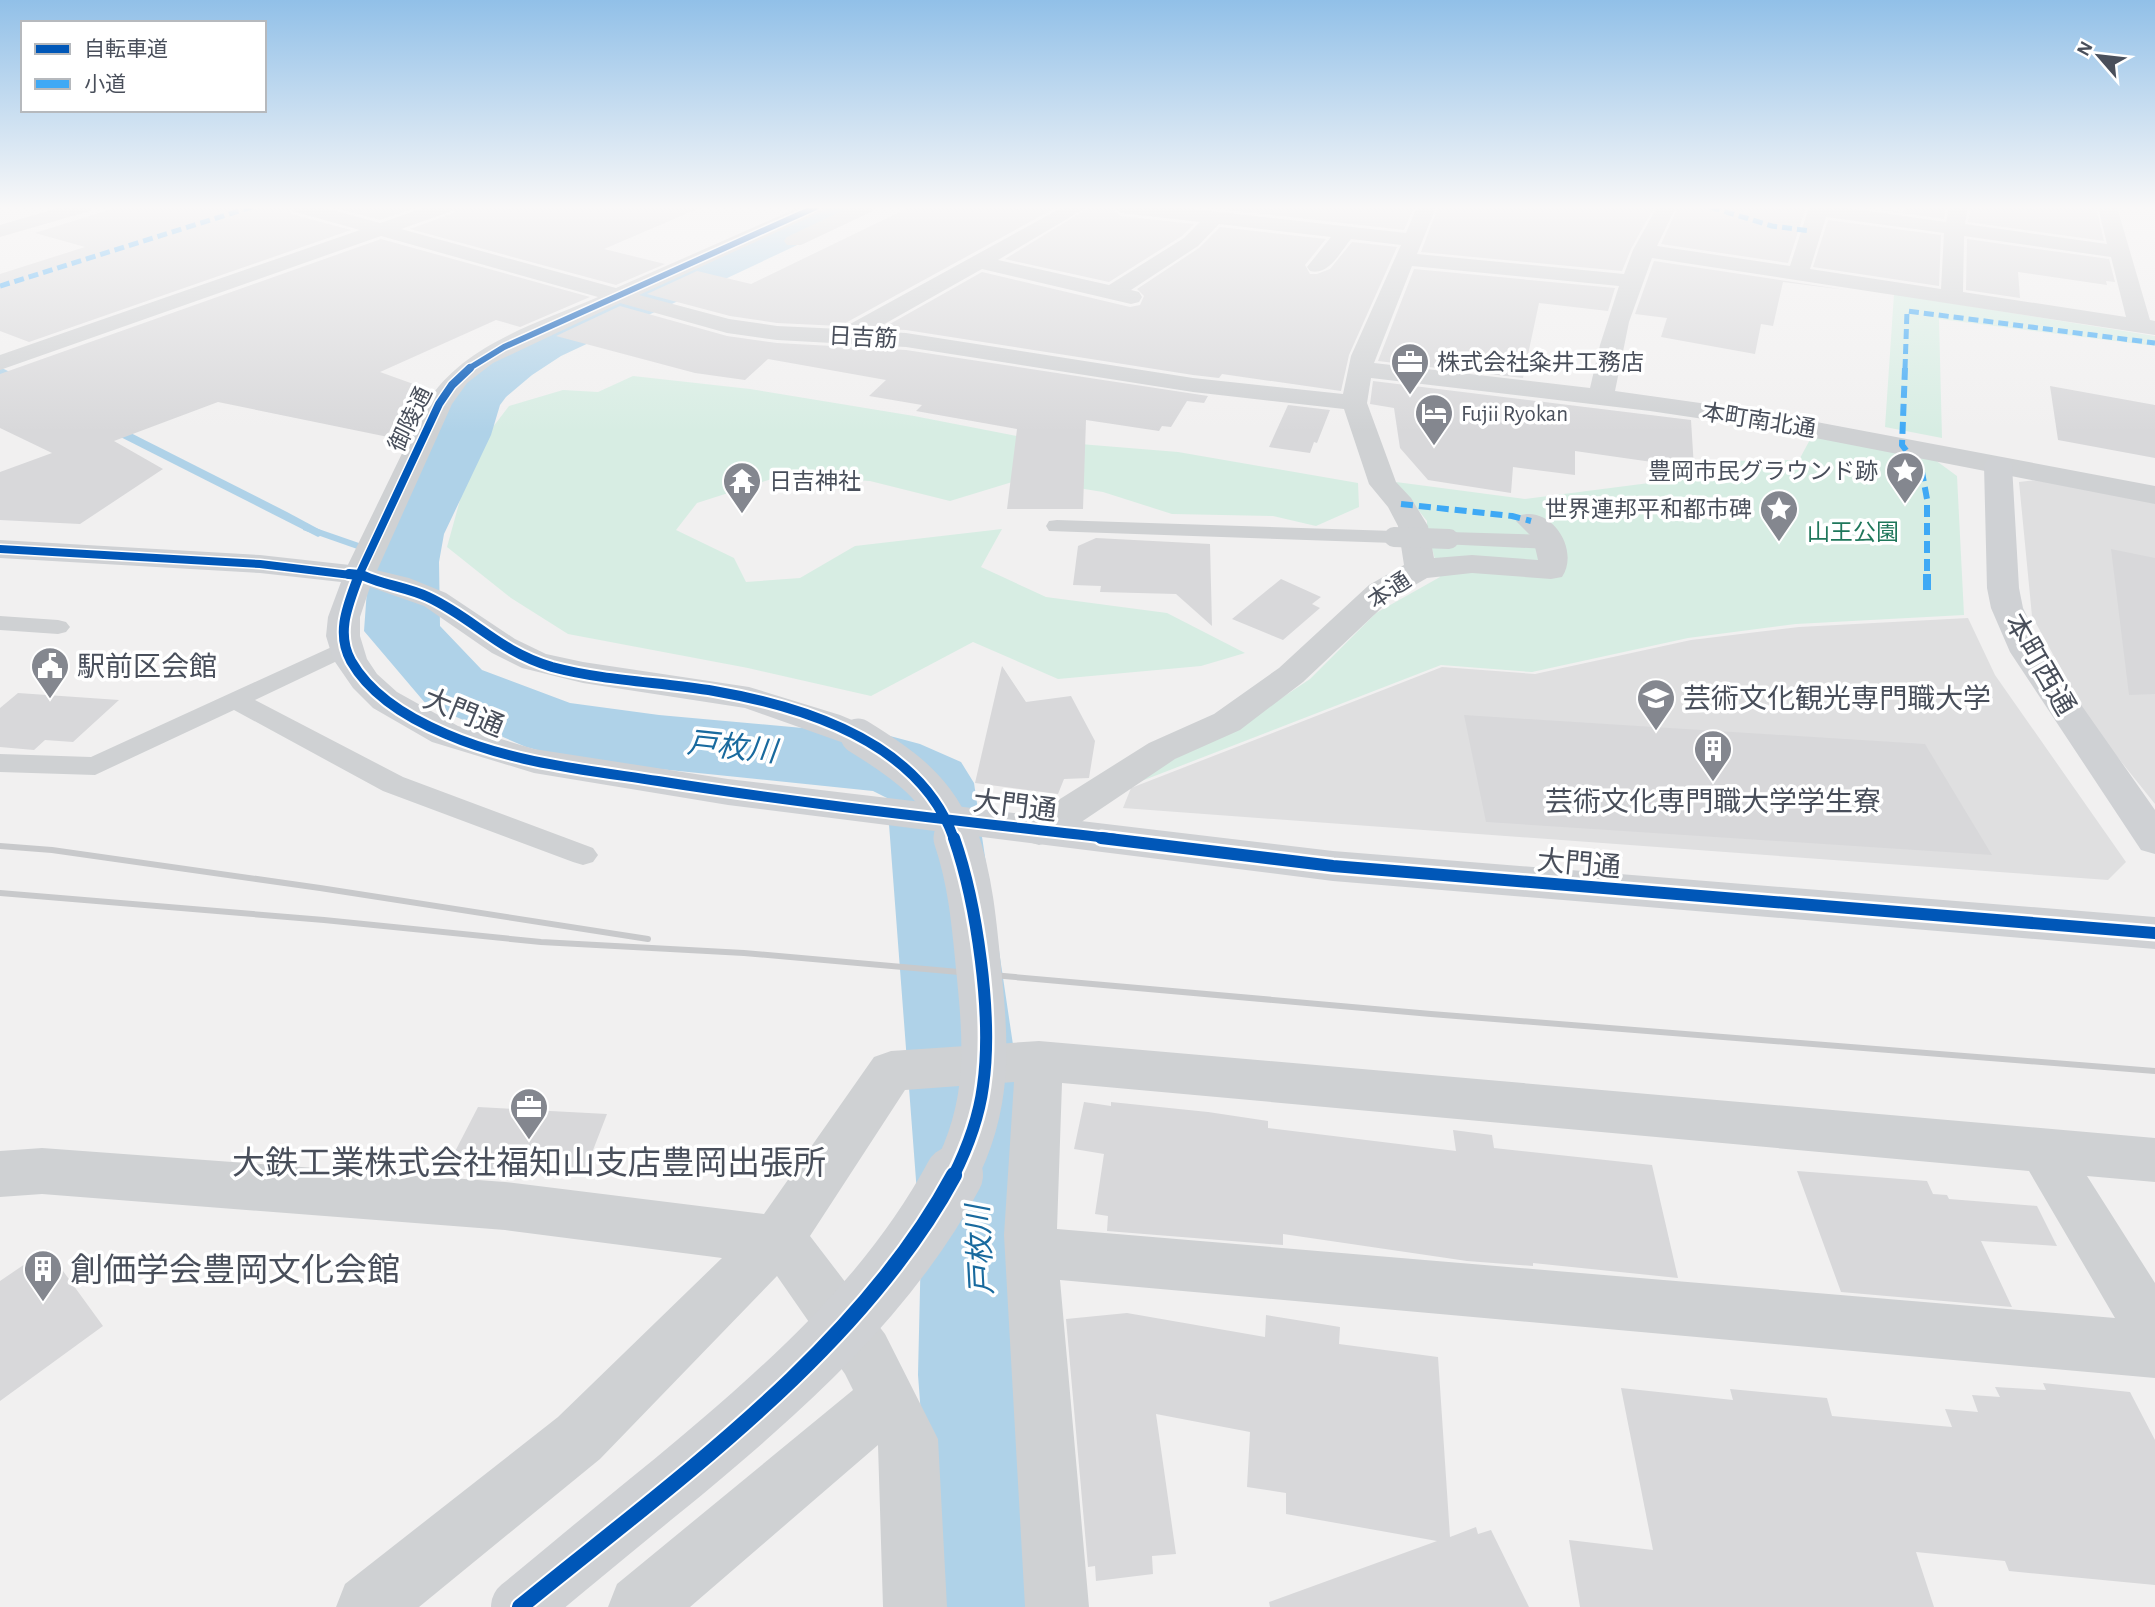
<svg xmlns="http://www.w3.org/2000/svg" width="2155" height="1607" font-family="'Alegreya Sans','Noto Sans JP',sans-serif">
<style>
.education{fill:#dfdfe0}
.green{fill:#d7ede3}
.water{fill:#afd2e8}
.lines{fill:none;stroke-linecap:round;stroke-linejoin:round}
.stream{fill:#afd2e8;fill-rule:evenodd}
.river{fill:#afd2e8;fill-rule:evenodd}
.building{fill:#d8d8da}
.lane{fill:#cfd1d3;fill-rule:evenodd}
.street{fill:#cfd1d3;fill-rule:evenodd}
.secondary{fill:#cfd1d4;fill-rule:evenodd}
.rail{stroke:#c8c9cb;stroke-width:6}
.lane-bridge{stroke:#cfd1d3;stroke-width:20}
.secondary-bridge-far2{stroke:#cfd1d4;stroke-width:35}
.secondary-bridge-far1{stroke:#cfd1d4;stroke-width:45}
.secondary-bridge{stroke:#cfd1d4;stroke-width:58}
.quiet-far2{stroke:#3fa9f5;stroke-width:5;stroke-dasharray:10 5;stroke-linecap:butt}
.quiet-far1{stroke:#3fa9f5;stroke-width:6;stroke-dasharray:12 6;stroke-linecap:butt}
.quiet{stroke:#3fa9f5;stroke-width:8;stroke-dasharray:16 8;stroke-linecap:butt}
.cycleway-far4-casing{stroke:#fff;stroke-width:9}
.cycleway-far3-casing{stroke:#fff;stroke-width:11}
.cycleway-far2-casing{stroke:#fff;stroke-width:14}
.cycleway-far1-casing{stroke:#fff;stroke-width:17}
.cycleway-casing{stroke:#fff;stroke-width:20}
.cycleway-far4{stroke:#0057b8;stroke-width:6}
.cycleway-far3{stroke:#0057b8;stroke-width:8}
.cycleway-far2{stroke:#0057b8;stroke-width:10}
.cycleway-far1{stroke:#0057b8;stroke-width:12}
.cycleway{stroke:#0057b8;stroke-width:16}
.labels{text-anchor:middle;stroke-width:7;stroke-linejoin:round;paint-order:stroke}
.far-street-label{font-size:23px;fill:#494f5b;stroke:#fff}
.far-poi-label{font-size:23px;fill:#494f5b;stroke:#fff;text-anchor:start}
.far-park-label{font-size:23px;fill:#1f775b;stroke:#fff}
.street-label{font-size:28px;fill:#494f5b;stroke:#fff}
.poi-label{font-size:28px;fill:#494f5b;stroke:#fff;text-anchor:start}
.water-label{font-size:30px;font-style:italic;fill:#196a9e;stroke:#fff}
.near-poi-label{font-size:33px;fill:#494f5b;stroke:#fff}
</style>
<rect width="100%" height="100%" fill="#f1f0f0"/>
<path class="education" d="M 2044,479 L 2155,501 L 2155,804 L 2091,724 L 2032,616 L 2019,482 Z
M 1968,618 L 1995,675 L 2126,862 L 2108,880 L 1123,808 L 1131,788 L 1442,667 L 1535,674 L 1691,640 L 1799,627 Z"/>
<path class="green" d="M 1894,294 L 2155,336 L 2155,346 L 1939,319 L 1942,438 L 1885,427 Z
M 633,376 L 750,389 L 914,416 L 1043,441 L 1178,452 L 1358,483 L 1359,507 L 1316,526 L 1273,516 L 1172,514 L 1103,492 L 1022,479 L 950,501 L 870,481 L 781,476 L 697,503 L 676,530 L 734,558 L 746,582 L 800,578 L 855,546 L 1002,529 L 981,567 L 1046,597 L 1167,613 L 1245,653 L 1201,666 L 1058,679 L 973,642 L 871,696 L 748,668 L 568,634 L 511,598 L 447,547 L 473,453 L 509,406 L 563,390 L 598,392 Z
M 1813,434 L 1931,457 L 1957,476 L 1964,615 L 1796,624 L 1688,638 L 1532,672 L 1441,665 L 1139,782 L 1147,773 L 1243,724 L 1310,679 L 1376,613 L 1440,577 L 1427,531 L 1427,521 L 1396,482 L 1525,499 L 1688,478 L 1726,461 L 1799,460 Z"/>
<path class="water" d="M 0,367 L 287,512 L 326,533 L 318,537 L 0,376 Z"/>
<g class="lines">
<path class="stream" d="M 307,525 L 408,560 L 410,562 L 408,564 L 400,564 L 303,530 L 303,526 Z"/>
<path class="river" d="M 806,207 L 865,207 L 859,216 L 561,356 L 532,375 L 506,397 L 500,405 L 491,435 L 444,534 L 439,562 L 440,626 L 482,670 L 570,703 L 659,715 L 890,736 L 920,744 L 961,762 L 974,783 L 1043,1246 L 1050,1375 L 1074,1534 L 1080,1607 L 930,1607 L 930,1534 L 918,1375 L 921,1246 L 887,798 L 873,791 L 659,769 L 556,755 L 526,747 L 426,704 L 364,631 L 369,562 L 376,534 L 429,435 L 442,405 L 465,373 L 523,332 Z"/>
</g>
<path class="building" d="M 118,207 L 288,207 L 291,214 L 351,230 L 29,342 L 0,331 L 0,274 L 85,247 L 35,233 Z
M 332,207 L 417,207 L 380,220 Z
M 456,207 L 702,207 L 604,249 L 665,264 L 616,285 L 410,229 L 453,213 Z
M 910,207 L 1057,207 L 840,326 L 777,323 L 730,316 L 647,294 L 697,271 L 751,284 Z
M 1090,207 L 1109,207 L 1121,216 L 1194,224 L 1182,236 L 1109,282 L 1005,259 Z
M 1201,207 L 1414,207 L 1404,230 Z
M 1438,207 L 1654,207 L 1631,249 L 1622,271 L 1421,252 Z
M 1678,207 L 1806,207 L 1788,263 L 1661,244 Z
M 1861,207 L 1903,212 L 1904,207 L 1946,207 L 1944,219 Z
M 1971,207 L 2096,207 L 2104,241 L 1968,222 Z
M 1828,220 L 1941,235 L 1939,286 L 1813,267 Z
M 1220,227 L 1326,239 L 1305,265 L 1310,274 L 1317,274 L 1330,269 L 1352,242 L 1397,247 L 1349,355 L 1341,391 L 1222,374 L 1219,378 L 1193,375 L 906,330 L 881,329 L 982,272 L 1130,307 L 1140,305 L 1144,296 L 1137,289 L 1199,248 Z
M 381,239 L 590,297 L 520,327 L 496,320 L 380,372 L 419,386 L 393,438 L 218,402 L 114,441 L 163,469 L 80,524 L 0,520 L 0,472 L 52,453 L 0,428 L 0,374 Z
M 1967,239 L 2109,259 L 2115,282 L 2106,281 L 2107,285 L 2018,272 L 2020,298 L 1966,290 Z
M 1654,261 L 1846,290 L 1783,282 L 1773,326 L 1761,324 L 1755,354 L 1661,337 L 1667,318 L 1635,314 Z
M 1414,269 L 1615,288 L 1608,311 L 1539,303 L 1523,378 L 1378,361 Z
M 620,306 L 727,336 L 777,343 L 906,350 L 1208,396 L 1204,403 L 1187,401 L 1171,427 L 1162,426 L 1159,431 L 1086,420 L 1083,509 L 1007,509 L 1017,429 L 916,411 L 922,405 L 869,396 L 886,380 L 768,359 L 745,380 L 695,373 L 556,336 Z
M 1373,381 L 1691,420 L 1694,468 L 1575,451 L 1575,475 L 1513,467 L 1511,493 L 1428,480 L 1400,448 L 1394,408 L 1370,404 Z
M 2050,386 L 2155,405 L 2155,458 L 2058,440 Z
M 1288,405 L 1330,410 L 1317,443 L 1314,442 L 1310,453 L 1269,447 Z
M 1096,538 L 1210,544 L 1212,626 L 1176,594 L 1100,592 L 1101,586 L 1073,585 L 1078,546 Z
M 2111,549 L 2155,558 L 2155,694 L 2129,695 Z
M 1281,579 L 1321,597 L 1312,604 L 1320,608 L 1283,640 L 1232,619 Z
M 1002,666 L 1026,702 L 1071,696 L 1095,741 L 1089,778 L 1064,779 L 1058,794 L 975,783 Z
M 18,693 L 119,700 L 73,742 L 45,740 L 34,750 L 0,747 L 0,708 Z
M 1464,715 L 1925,744 L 1992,855 L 1486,822 Z
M 1084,1102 L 1111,1106 L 1111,1102 L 1208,1112 L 1268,1121 L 1268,1128 L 1456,1151 L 1453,1130 L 1492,1135 L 1494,1148 L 1652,1165 L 1678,1278 L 1533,1263 L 1533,1266 L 1467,1261 L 1283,1234 L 1283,1245 L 1107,1231 L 1108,1216 L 1095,1214 L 1104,1154 L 1074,1149 Z
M 478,1107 L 607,1114 L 583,1176 L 447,1167 Z
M 1797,1171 L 1927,1181 L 1933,1194 L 1947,1195 L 1949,1199 L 2037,1206 L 2057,1246 L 1981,1241 L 2012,1307 L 1841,1292 Z
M 47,1249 L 103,1326 L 0,1401 L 0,1281 Z
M 1127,1313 L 1265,1337 L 1266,1315 L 1340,1327 L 1339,1344 L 1438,1357 L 1450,1537 L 1476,1527 L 1478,1534 L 1491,1530 L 1529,1607 L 1270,1607 L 1269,1602 L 1437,1541 L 1286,1514 L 1286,1493 L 1247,1487 L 1250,1432 L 1156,1414 L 1176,1554 L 1152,1556 L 1153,1574 L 1096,1581 L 1095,1566 L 1088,1567 L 1066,1319 Z
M 2043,1383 L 2130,1392 L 2155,1440 L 2155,1585 L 2009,1571 L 2005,1561 L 1916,1552 L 1934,1607 L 1580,1607 L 1569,1540 L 1653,1550 L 1621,1388 L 1733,1400 L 1730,1389 L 1827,1398 L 1832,1416 L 1952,1427 L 1945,1409 L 1978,1412 L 1972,1395 L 2000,1397 L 1995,1387 L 2046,1390 Z"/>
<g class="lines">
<path class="lane" d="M 1057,520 L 1394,531 L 1402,532 L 1405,537 L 1402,542 L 1394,543 L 1049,531 L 1046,526 L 1049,521 Z
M 1449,532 L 1549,535 L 1557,537 L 1560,542 L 1557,547 L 1549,549 L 1441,544 L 1438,539 L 1441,534 Z
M 0,616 L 58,620 L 66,622 L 70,627 L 66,632 L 58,634 L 0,630 Z
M 347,640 L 356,642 L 359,647 L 356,652 L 255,700 L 403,777 L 593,848 L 598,855 L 593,862 L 583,865 L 573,862 L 383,791 L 234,710 L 95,775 L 0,772 L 0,754 L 91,757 Z"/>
<path class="street" d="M 290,207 L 321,207 L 380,223 L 426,207 L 454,207 L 452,211 L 401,229 L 616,288 L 800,207 L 825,207 L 823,211 L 639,295 L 729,319 L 777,326 L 841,329 L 1063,207 L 1087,207 L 998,260 L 1109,285 L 1184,238 L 1200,222 L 1121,213 L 1112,207 L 1175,207 L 1406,233 L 1417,207 L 1436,207 L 1417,254 L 1624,274 L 1633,250 L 1657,207 L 1676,207 L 1657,246 L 1790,266 L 1809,207 L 1840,207 L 1946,222 L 1949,207 L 1968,207 L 1965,224 L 2107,244 L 2098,207 L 2117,207 L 2150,320 L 2155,321 L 2155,335 L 1652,258 L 1629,322 L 1615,391 L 1764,412 L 2155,486 L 2155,504 L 1764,428 L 1650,411 L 1371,378 L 1367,403 L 1396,482 L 1411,498 L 1428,526 L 1434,558 L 1472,555 L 1538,560 L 1533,538 L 1516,521 L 1521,515 C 1552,507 1580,550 1562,577 L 1551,579 L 1472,573 L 1427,578 L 1391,599 L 1303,682 L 1240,730 L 1175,759 L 1053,841 L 1039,845 L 1025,841 L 1019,831 L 1025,821 L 1149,743 L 1214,714 L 1279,668 L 1369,585 L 1404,565 L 1398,526 L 1388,507 L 1369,484 L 1344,409 L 1193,392 L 906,347 L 777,340 L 727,333 L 620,303 L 493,363 L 467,383 L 452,404 L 375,575 L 370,582 L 359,584 L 348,582 L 343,575 L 426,404 C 463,344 536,324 598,297 L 381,236 L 0,370 L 0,355 L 360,230 L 292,211 ZM 1826,217 L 1944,233 L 1941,289 L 1810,269 ZM 1219,224 L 1331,237 L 1307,267 L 1310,271 C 1329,276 1340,252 1351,239 L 1401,245 L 1351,356 L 1343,394 L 1193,378 L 906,333 L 872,331 L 982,269 L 1131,304 L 1139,302 L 1142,297 L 1139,292 L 1131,290 L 1198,246 ZM 1964,236 L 2111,257 L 2126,317 L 1963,292 ZM 1412,266 L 1619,286 L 1600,345 L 1590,388 L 1374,363 Z
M 850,207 L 875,207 L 873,211 L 801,245 L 787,245 L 784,241 L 787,237 Z
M 1039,1041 L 2155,1138 L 2155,1182 L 2087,1176 L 2155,1283 L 2155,1378 L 1060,1280 L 1089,1607 L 1025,1607 L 1004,1235 L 1014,1082 L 905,1090 L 810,1236 L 885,1334 L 938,1439 L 947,1607 L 883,1607 L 878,1445 L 690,1607 L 608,1607 L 617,1584 L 853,1390 L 845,1374 L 777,1276 L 600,1459 L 419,1607 L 336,1607 L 345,1584 L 558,1417 L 722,1258 L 505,1230 L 42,1194 L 0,1197 L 0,1151 L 42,1148 L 505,1182 L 764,1214 L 874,1057 L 891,1051 ZM 1062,1083 L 2029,1171 L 2115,1318 L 1057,1229 Z"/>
<path class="secondary" d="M 61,207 L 92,207 L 90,211 L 0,237 L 0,225 Z
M 1998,457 L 2008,459 L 2012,465 L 2019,588 L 2023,608 L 2044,652 L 2155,810 L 2155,854 L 2141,850 L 2010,652 L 1991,608 L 1987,588 L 1984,465 L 1988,459 Z
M 0,540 L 260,555 L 359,566 L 409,578 L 446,593 L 515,639 L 546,654 L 583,662 L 749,687 L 840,715 L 871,728 L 876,736 L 871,744 L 858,748 L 745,708 L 583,683 L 522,668 L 492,653 L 424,606 L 370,587 L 360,617 L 360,636 L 367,659 L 377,674 L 397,692 L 458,726 L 534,749 L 728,779 L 1333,851 L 2155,917 L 2155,949 L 1333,881 L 728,805 L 534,773 L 432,742 L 373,708 L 353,688 L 333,659 L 326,636 L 328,617 L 341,582 L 260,573 L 0,558 Z"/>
<path class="rail" d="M 0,846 L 52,850 L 320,888 L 648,939
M 0,893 L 324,920 L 541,942 L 744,953 L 1431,1014 L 2155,1071"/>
<path class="lane-bridge" d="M 1394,537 L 1449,539"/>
<path class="secondary-bridge-far2" d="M 858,736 C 902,763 940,789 957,839"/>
<path class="secondary-bridge-far1" d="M 953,1177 C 992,1105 986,1041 978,963 C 974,921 970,879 956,838"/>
<path class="secondary-bridge" d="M 520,1607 C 571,1565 621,1523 672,1482 C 780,1392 887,1300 954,1175"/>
<path class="quiet-far2" d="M 1710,207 L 1772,226 L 1811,231
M 0,286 L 252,207
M 1905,369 L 1907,311 L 2155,343"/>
<path class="quiet-far1" d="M 1905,368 L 1902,445 L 1922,472 L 1927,499 L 1927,576
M 1401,504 L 1512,516 L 1531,521"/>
<path class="quiet" d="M 1927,574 L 1927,595"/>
<defs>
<path id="cycleway-far4" d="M 468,369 L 504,347 L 816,207"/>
<path id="cycleway-far3" d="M 0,549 L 260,564 L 359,576
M 362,576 L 359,575 L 439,404 L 452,385 L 470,368"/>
<path id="cycleway-far2" d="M 349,574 L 359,575 C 349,603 335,632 351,661 C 371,696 410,719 446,734 C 513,763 587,770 658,781 C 810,805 963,821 1116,839
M 360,574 C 378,584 407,587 428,597 C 475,619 498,651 552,667 C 605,681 660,682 714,691 C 807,707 920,743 954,839"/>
<path id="cycleway-far1" d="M 1101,838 L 1333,866 L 2155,933
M 953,1177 C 967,1149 979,1117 983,1086 C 993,1016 977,904 954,838"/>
<path id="cycleway" d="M 520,1607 C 672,1483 860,1350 954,1175"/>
</defs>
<use href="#cycleway-far4" class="cycleway-far4-casing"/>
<use href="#cycleway-far3" class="cycleway-far3-casing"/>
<use href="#cycleway-far2" class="cycleway-far2-casing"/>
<use href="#cycleway-far1" class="cycleway-far1-casing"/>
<use href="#cycleway" class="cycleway-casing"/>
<use href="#cycleway-far4" class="cycleway-far4"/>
<use href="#cycleway-far3" class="cycleway-far3"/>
<use href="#cycleway-far2" class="cycleway-far2"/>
<use href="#cycleway-far1" class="cycleway-far1"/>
<use href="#cycleway" class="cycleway"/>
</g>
<linearGradient id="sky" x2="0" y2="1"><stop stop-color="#91c0e8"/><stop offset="0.48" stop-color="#f9f8f8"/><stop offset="1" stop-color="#f9f8f8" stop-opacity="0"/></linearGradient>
<rect width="2155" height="432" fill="url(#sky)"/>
<defs>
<symbol id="office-pin" viewBox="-11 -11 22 30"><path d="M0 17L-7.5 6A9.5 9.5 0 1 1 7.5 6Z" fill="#84878f" stroke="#fff"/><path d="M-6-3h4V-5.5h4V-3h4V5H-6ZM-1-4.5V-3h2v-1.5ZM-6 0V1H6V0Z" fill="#fff"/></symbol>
<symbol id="hotel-pin" viewBox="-11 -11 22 30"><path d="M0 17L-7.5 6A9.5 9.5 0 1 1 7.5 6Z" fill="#84878f" stroke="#fff"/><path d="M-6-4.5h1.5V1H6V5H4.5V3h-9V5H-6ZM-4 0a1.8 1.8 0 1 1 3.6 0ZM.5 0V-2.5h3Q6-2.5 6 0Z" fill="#fff"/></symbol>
<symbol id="sight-pin" viewBox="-11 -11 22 30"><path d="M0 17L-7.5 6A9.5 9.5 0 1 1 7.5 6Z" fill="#84878f" stroke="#fff"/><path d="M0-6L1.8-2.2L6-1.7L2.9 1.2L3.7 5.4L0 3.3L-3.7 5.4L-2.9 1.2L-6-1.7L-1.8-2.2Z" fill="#fff"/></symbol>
<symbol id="temple-pin" viewBox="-11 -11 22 30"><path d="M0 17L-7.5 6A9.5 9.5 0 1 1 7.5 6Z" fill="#84878f" stroke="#fff"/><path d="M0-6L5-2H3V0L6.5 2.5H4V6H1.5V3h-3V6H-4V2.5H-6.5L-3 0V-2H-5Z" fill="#fff"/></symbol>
<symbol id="civic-pin" viewBox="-11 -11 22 30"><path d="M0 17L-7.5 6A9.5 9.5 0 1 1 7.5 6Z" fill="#84878f" stroke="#fff"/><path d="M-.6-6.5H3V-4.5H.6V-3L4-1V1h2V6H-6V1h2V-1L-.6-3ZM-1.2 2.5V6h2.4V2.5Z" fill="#fff"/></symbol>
<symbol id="school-pin" viewBox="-11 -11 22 30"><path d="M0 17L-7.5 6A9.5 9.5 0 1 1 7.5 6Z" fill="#84878f" stroke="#fff"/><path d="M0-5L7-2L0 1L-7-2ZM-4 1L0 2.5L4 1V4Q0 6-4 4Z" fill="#fff"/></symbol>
<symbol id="building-pin" viewBox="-11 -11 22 30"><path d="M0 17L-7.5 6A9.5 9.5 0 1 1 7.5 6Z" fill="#84878f" stroke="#fff"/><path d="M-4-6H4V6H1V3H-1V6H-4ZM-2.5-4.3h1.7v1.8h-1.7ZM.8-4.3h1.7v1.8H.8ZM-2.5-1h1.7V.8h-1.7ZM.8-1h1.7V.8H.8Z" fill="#fff"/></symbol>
</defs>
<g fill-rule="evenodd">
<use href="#office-pin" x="1388" y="340" width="44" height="60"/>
<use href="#hotel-pin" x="1412" y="391" width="44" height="60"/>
<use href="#sight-pin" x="1883" y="449" width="44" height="60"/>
<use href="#temple-pin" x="720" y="459" width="44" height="60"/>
<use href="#sight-pin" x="1757" y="487" width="44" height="60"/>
<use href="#civic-pin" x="28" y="644" width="44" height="60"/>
<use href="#school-pin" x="1634" y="676" width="44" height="60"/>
<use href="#building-pin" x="1691" y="727" width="44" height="60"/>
<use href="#office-pin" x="507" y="1085" width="44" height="60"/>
<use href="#building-pin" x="21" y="1247" width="44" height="60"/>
</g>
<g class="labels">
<g class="far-street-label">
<text transform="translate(863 337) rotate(3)" y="8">日吉筋</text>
<text transform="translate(410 419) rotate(-64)" y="8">御陵通</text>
<text transform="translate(1759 420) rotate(9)" y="8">本町南北通</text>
<text transform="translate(1389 590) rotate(-34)" y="8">本通</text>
</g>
<g class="far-poi-label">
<text x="1437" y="370">株式会社粂井工務店</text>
<text x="1461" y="421">Fujii Ryokan</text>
<text x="1878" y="479" text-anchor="end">豊岡市民グラウンド跡</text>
<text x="769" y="489">日吉神社</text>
<text x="1752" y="517" text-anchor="end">世界連邦平和都市碑</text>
</g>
<g class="far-park-label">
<text x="1853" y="540">山王公園</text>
</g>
<g class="street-label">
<text transform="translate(2041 664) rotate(60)" y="10">本町西通</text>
<text transform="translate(464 712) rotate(22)" y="10">大門通</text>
<text transform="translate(1015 805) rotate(7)" y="10">大門通</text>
<text transform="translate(1579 863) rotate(5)" y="10">大門通</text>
</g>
<g class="poi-label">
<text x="77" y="676">駅前区会館</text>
<text x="1683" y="708">芸術文化観光専門職大学</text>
<text x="1713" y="811" text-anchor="middle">芸術文化専門職大学学生寮</text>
</g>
<g class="water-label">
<text transform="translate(732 747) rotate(6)" y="10">戸枚川</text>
<text transform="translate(980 1250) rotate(-93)" y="10">戸枚川</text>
</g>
<g class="near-poi-label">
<text x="529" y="1174">大鉄工業株式会社福知山支店豊岡出張所</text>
<text x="70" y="1281" text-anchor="start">創価学会豊岡文化会館</text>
</g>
</g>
<rect x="21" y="21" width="245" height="91" fill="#ffffff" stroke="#b6b9bd" stroke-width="2"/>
<rect x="35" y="44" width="35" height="10" fill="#0057b8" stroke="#b6b9bd" stroke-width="2"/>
<text x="84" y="56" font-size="21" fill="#494f5b">自転車道</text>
<rect x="35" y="79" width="35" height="10" fill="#3fa9f5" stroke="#b6b9bd" stroke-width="2"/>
<text x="84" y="91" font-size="21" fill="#494f5b">小道</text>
<g transform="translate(2099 56) rotate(298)" stroke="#ffffff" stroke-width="5" paint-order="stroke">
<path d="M0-5L12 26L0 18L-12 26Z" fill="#494f5b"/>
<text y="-10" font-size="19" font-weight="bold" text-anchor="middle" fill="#494f5b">N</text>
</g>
</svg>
